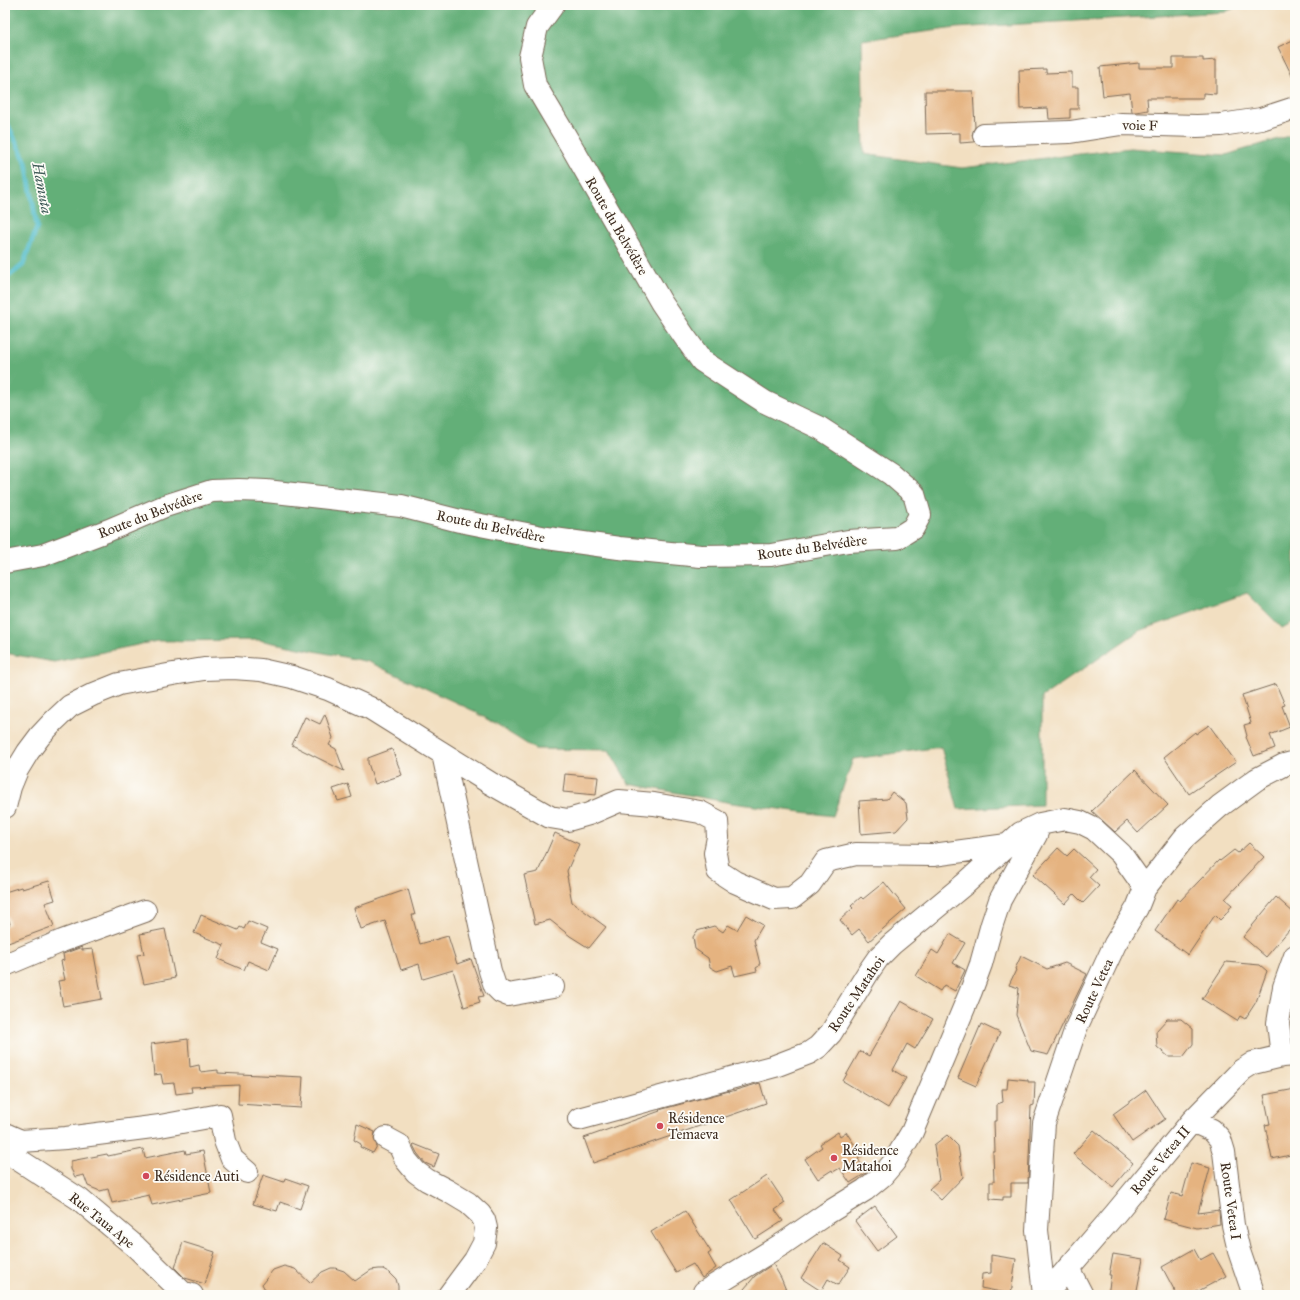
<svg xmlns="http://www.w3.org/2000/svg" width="1300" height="1300" font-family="'IM FELL Great Primer',serif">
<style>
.forest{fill:#63af78;stroke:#4f6c4b}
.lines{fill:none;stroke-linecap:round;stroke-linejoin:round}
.stream{stroke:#4fbbc9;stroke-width:5}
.building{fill:#e5b380}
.minor-casing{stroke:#7b6957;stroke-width:24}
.minor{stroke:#fff;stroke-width:22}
.poi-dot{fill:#d1495b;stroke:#fdfcf7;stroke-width:1.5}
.labels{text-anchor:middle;stroke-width:3.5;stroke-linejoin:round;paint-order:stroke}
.street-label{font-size:14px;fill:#3b2a1e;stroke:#fdfcf7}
.poi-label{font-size:14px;fill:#3b2a1e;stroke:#fdfcf7;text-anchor:start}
.water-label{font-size:15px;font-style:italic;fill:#425d5a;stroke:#fdfcf7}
</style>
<rect width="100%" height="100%" fill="#fdfcf7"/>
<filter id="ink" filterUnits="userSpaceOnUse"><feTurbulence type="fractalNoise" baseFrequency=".025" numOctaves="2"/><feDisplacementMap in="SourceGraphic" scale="8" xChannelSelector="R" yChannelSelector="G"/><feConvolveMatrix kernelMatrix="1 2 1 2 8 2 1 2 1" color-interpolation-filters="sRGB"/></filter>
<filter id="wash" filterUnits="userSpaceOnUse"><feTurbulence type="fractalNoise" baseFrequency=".012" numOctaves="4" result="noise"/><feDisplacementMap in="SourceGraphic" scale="16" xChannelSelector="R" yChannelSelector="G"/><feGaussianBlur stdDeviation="0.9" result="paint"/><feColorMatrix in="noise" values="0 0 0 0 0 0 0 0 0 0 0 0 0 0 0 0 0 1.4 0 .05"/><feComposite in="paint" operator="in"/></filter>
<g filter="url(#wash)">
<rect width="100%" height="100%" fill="#f2dfc1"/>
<path class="forest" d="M 5,5 L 1241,5 L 1225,12 L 956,28 L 862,40 L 864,154 L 962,168 L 1130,148 L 1226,155 L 1295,134 L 1295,621 L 1282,628 L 1247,593 L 1139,631 L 1042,697 L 1042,805 L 958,809 L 941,747 L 853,759 L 833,816 L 732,803 L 629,784 L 609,750 L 535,749 L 474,711 L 369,662 L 259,640 L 157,641 L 54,662 L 5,653 Z"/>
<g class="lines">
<path class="stream" d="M 5,119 L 26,162 L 37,227 L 23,265 L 5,279"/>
</g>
<g id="blocks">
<path class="building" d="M 1295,39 L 1295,82 L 1278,47 Z
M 1173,58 L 1203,58 L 1203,61 L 1216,60 L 1216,94 L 1203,93 L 1203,98 L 1147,98 L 1148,110 L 1136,112 L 1132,112 L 1130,93 L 1103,96 L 1100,67 L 1139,63 L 1139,68 L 1173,68 Z
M 1046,69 L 1046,73 L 1072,72 L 1072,87 L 1078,87 L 1078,109 L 1070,109 L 1070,118 L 1049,119 L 1048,108 L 1020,109 L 1019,70 Z
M 925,91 L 973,91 L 975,127 L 972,135 L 974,142 L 960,143 L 960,133 L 926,134 Z
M 1276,684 L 1285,705 L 1282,706 L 1290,727 L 1270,735 L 1275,748 L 1254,756 L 1246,737 L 1247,736 L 1244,725 L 1251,723 L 1242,695 Z
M 325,714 L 333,738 L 329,745 L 336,749 L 344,771 L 292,745 L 305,717 L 320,724 Z
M 1209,725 L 1236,762 L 1189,794 L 1164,757 L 1195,732 L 1196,734 Z
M 392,749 L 402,775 L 375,784 L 368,763 L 368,758 Z
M 1135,770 L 1168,805 L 1138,833 L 1127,821 L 1115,832 L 1092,811 Z
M 565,774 L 598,777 L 596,795 L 563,792 Z
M 348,784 L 352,797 L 338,801 L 333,789 Z
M 892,792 L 906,803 L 908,818 L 896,831 L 861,834 L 859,801 L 887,799 Z
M 555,833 L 579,844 L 567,871 L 568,876 L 567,876 L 572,902 L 606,927 L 589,948 L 570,936 L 550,920 L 535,924 L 524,875 L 538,872 Z
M 1249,843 L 1264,857 L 1225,899 L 1232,905 L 1226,914 L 1220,920 L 1215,915 L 1188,955 L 1155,931 L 1177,899 L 1180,901 L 1219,860 L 1220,861 L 1234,850 L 1238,853 Z
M 1058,848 L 1067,856 L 1074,849 L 1096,869 L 1089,877 L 1099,886 L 1083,903 L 1074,894 L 1065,904 L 1033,875 Z
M 49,881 L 55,900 L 45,903 L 54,926 L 8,943 L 5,934 L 5,926 L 10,924 L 5,909 L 5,892 L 21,887 L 22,889 Z
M 884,882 L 906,909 L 869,941 L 859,929 L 852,935 L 840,920 L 853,908 L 851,906 L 861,897 L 863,899 Z
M 408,889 L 415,915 L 412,915 L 420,944 L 448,936 L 457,964 L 471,959 L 484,996 L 478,997 L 480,1002 L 464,1007 L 453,970 L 423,979 L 419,964 L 401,970 L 385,921 L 361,929 L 354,908 Z
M 1276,897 L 1295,914 L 1295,923 L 1266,957 L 1243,937 Z
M 201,915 L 238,930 L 240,927 L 244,929 L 248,921 L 267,929 L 261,942 L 278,949 L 269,970 L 248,961 L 244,970 L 218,959 L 224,945 L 194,933 Z
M 746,915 L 763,925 L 754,940 L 760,964 L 759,964 L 759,966 L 756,968 L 757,971 L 735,976 L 732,966 L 717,971 L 710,967 L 708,958 L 695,949 L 693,937 L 697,931 L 714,926 L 723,932 L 728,925 L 737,930 Z
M 165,929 L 175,978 L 144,984 L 137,955 L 144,954 L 140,934 Z
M 950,934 L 965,943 L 953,963 L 965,970 L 955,991 L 944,985 L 940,991 L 916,976 L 932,950 L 938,954 Z
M 82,947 L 82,950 L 93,949 L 102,999 L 63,1006 L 58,981 L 65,980 L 61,961 L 64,960 L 63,954 Z
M 1021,956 L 1047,969 L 1065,963 L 1087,974 L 1048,1055 L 1031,1051 L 1016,1015 L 1019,988 L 1009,985 L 1016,970 L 1015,969 Z
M 1226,962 L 1260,965 L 1267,971 L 1256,1002 L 1245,1019 L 1240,1016 L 1237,1021 L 1202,999 Z
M 901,1001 L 933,1019 L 915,1049 L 907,1044 L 893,1070 L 906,1078 L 888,1108 L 843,1081 L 860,1051 L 869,1056 Z
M 1167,1019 L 1181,1019 L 1193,1029 L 1193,1044 L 1183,1057 L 1169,1057 L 1157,1047 L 1156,1031 Z
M 981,1024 L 1000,1033 L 976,1086 L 958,1078 Z
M 188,1039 L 190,1067 L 199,1065 L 200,1072 L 218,1070 L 218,1073 L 303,1077 L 301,1108 L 238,1104 L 239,1085 L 191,1087 L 192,1092 L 176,1094 L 174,1083 L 163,1084 L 161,1074 L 154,1075 L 151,1044 Z
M 1008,1078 L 1028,1080 L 1028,1082 L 1035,1082 L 1034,1105 L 1031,1106 L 1028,1183 L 1011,1183 L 1011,1197 L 1003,1197 L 1003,1200 L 990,1199 L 990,1182 L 994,1182 L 993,1152 L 995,1152 L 994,1121 L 997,1121 L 997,1104 L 1003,1102 L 1002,1089 L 1007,1089 Z
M 760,1083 L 766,1103 L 593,1163 L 584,1138 L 660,1111 L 659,1110 L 729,1091 L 729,1092 Z
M 1295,1089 L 1295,1154 L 1272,1159 L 1265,1125 L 1270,1124 L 1264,1095 Z
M 1146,1090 L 1165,1119 L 1132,1142 L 1113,1114 Z
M 357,1124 L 375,1132 L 374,1139 L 377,1146 L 373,1153 L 360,1147 L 361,1144 L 354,1140 Z
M 1094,1130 L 1133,1163 L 1113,1187 L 1073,1154 Z
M 838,1132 L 840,1136 L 846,1132 L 862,1156 L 858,1159 L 866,1173 L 850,1183 L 840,1168 L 833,1172 L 832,1170 L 818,1179 L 805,1159 L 822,1147 L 820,1144 Z
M 947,1135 L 958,1146 L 963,1177 L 941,1200 L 929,1189 L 939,1180 L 934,1145 Z
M 414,1144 L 439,1154 L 434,1167 L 425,1163 L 417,1153 L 413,1145 Z
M 143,1149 L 145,1158 L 185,1150 L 186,1154 L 203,1151 L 211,1193 L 152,1205 L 149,1195 L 112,1203 L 108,1189 L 100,1191 L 88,1186 L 84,1175 L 75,1177 L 71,1169 L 71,1161 L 107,1154 L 108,1156 Z
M 1191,1163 L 1210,1168 L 1198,1213 L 1219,1210 L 1220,1224 L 1197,1228 L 1163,1219 L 1164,1219 L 1171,1193 L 1182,1196 Z
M 263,1175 L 284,1182 L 285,1178 L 308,1186 L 300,1209 L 280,1202 L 277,1211 L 253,1204 Z
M 767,1176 L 785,1203 L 775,1210 L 783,1221 L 755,1239 L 731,1200 Z
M 875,1206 L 897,1236 L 877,1251 L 855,1221 Z
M 685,1211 L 711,1252 L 708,1254 L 716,1268 L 702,1278 L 693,1264 L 676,1273 L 651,1232 Z
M 183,1242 L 215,1252 L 205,1284 L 185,1278 L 175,1268 Z
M 823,1243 L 843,1256 L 840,1260 L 850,1267 L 838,1285 L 828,1279 L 821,1291 L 801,1278 Z
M 1194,1249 L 1200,1260 L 1213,1253 L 1226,1276 L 1191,1295 L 1177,1295 L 1162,1267 Z
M 1113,1254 L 1143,1259 L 1136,1295 L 1108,1295 L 1111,1275 L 1109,1275 Z
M 991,1255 L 1016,1259 L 1011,1294 L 981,1288 L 982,1274 L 991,1273 Z
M 773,1264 L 781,1278 L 788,1295 L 739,1295 L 755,1276 Z
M 284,1266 L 295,1269 L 310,1283 L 322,1272 L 331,1268 L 335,1268 L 344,1271 L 355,1281 L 371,1270 L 379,1269 L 383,1269 L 390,1273 L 396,1279 L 398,1286 L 398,1295 L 268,1295 L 262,1284 L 273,1270 Z"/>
</g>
</g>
<g filter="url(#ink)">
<use href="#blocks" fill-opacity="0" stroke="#7b6957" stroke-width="1"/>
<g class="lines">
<defs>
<path id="minor" d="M 984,135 L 1070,132 L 1121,124 L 1197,126 L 1221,125 L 1261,119 L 1295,108
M 5,562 L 43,555 L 109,530 L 165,506 L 212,491 L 239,490 L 266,491 L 401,506 L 460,521 L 547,538 L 619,548 L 701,556 L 771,555 L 848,541 L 897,538 L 913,528 L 920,515 L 914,494 L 891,474 L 820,428 L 765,402 L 719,372 L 702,361 L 684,336 L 661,302 L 573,149 L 535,85 L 530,57 L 537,27 L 553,5
M 443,754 L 490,971 L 495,986 L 501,992 L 508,995 L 553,987
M 5,807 L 10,787 L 17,770 L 28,752 L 40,736 L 54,721 L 70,706 L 94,694 L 119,684 L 173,674 L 204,669 L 233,668 L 261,670 L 292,677 L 328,689 L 370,708 L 490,783 L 550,817 L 568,820 L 589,814 L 619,801 L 654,804 L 700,812 L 717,821 L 718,837 L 715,853 L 718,871 L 735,882 L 774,899 L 792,898 L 810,884 L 826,861 L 856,854 L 933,855 L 1007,845
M 5,965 L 62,941 L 145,911
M 1282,1056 L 1278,1023 L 1284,987 L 1295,956
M 579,1119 L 775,1066 L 809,1053 L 818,1047 L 831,1033 L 869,971 L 878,958 L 892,944 L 966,883 L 1021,833 L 1040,824 L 1065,819 L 1080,822 L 1094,829 L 1121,854 L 1145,888
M 1192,1121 L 1212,1130 L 1220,1139 L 1224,1152 L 1233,1225 L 1239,1251 L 1254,1295
M 5,1134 L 21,1141 L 66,1138 L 160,1126 L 220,1115 L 225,1141 L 232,1159 L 247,1172
M 386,1138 L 399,1145 L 406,1160 L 416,1172 L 427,1180 L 448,1191 L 468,1203 L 480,1214 L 484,1220 L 486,1228 L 484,1243 L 475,1260 L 449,1295
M 5,1151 L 79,1199 L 136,1247 L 182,1292 L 192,1295
M 1068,1268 L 1082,1295
M 704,1292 L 784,1243 L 826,1214 L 865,1190 L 882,1176 L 894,1162 L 912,1132 L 971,991 L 981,964 L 992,924 L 1000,900 L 1036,835 L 1040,824
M 1044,1295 L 1037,1230 L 1044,1123 L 1076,1028 L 1115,944 L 1137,908 L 1145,888 L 1185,837 L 1220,806 L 1257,779 L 1284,765 L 1295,762
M 1045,1295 L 1115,1214 L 1192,1121 L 1242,1070 L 1253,1063 L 1282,1056 L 1295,1055"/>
</defs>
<use href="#minor" class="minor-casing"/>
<use href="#minor" class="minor"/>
</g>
</g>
<g class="poi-dot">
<circle cx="660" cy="1126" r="4"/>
<circle cx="834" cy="1158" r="4"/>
<circle cx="146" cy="1176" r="4"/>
</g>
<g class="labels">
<g class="street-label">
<text transform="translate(1140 125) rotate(1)" y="5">voie F</text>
<text transform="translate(617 226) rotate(60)" y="5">Route du Belvédère</text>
<text transform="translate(150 514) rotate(-21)" y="5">Route du Belvédère</text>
<text transform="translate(491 526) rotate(12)" y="5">Route du Belvédère</text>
<text transform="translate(812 547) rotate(-8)" y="5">Route du Belvédère</text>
<text transform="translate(1094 991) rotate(-65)" y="5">Route Vetea</text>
<text transform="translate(856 994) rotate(-56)" y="5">Route Matahoi</text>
<text transform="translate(1160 1160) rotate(-50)" y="5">Route Vetea II</text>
<text transform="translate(1231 1201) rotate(82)" y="5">Route Vetea I</text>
<text transform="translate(102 1220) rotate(39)" y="5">Rue Taua Ape</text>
</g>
<g class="poi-label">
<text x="668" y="1123">Résidence<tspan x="668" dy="16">Temaeva</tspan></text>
<text x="842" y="1155">Résidence<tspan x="842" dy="16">Matahoi</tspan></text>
<text x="154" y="1181">Résidence Auti</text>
</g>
<g class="water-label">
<text transform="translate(42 188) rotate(79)" y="5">Hamuta</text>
</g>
</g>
<rect width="1300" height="1300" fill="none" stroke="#fdfcf7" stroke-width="20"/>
</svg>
